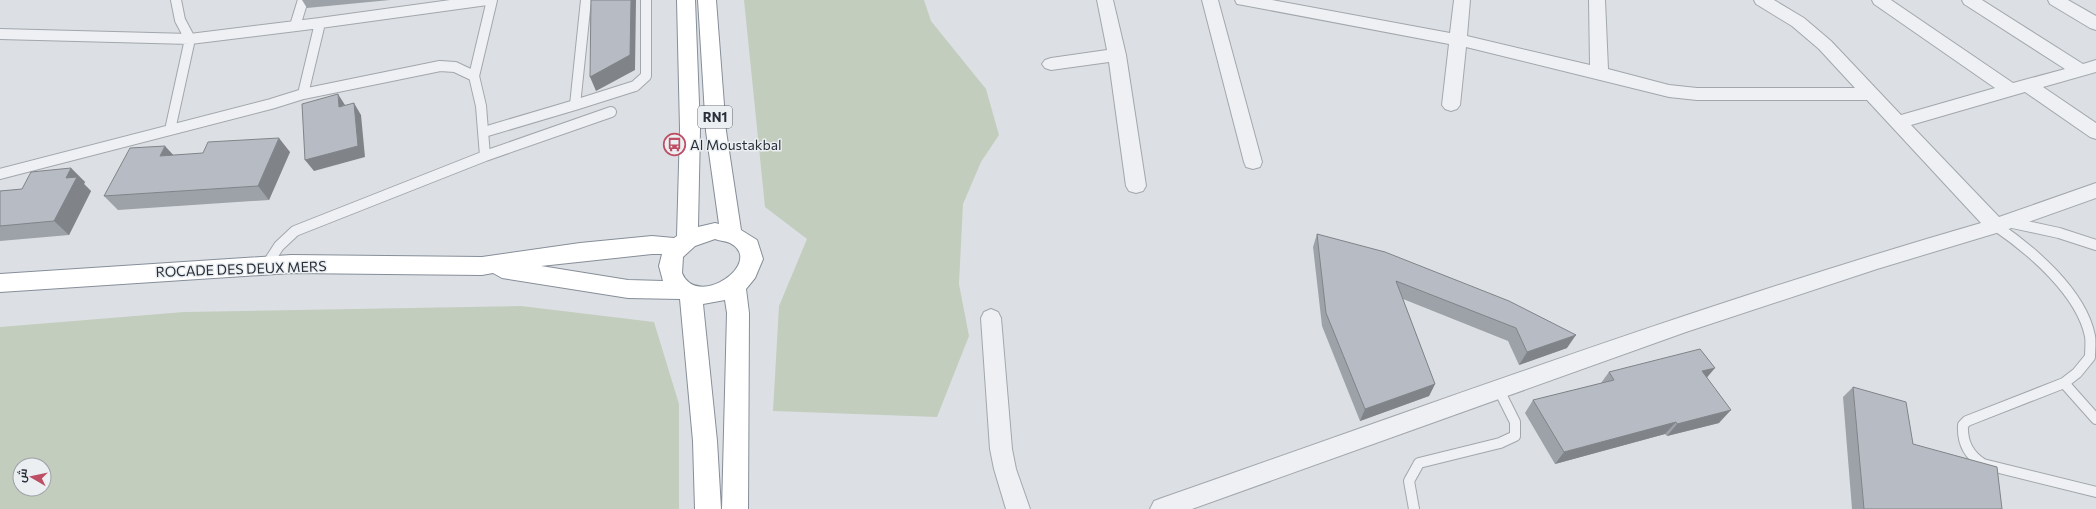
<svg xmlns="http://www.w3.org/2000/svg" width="2096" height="509" font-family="Commissioner,Cairo,sans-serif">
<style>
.green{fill:#c3cdbe;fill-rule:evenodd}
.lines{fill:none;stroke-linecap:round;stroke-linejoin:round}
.lane-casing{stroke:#a2a7ad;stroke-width:12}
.street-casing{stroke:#a2a7ad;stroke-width:2}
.highway-casing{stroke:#868e99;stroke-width:2}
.lane{stroke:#eef0f3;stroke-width:10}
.street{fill:#eef0f3;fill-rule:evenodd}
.highway{fill:#fff;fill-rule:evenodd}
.wall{fill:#9da2a9}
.shaded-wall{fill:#808489}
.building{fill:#b7bcc4;stroke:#808489}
.labels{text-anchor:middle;stroke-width:3;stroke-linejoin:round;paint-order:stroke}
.shield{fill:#ebeff2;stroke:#626970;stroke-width:1}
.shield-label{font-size:13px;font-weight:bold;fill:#282f39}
.poi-label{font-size:14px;fill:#282f39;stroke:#ebeff2;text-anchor:start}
.street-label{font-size:14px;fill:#282f39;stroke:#ebeff2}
</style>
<rect width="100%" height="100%" fill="#dce0e4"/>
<path class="green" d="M 744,0 L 924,0 L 931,21 L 986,89 L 999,135 L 981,162 L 963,204 L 959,284 L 969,336 L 937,417 L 773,411 L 779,306 L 807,239 L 765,207 Z
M 521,306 L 654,322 L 679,404 L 679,509 L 0,509 L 0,327 L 184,312 ZM 20,465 L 44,465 L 44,489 L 20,489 Z"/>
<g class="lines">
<defs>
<path id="lane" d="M 295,26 L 303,0
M 0,34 L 190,39 L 180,20 L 176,0
M 474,76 L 492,0
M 303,94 L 320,23 L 487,0
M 575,105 L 635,86 L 646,76 L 646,0
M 170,130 L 190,39 L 320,23
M 484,132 L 575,105 L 586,0
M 0,174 L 271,104 L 303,94 L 440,66 L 455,67 L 474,76 L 481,106 L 485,156
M 2008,222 L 2059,233 L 2096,245
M 1996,226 C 2031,250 2081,292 2090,336 C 2091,343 2090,350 2090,357 L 2077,373 L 2064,383 L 2096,419
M 266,266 L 279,246 L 295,231 L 485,156 L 611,112
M 2064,383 L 1967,421 L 1963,425 C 1962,442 1968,455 1983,464 L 2096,492
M 1414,509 L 1409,481 L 1419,463 L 1500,443 L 1515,436 L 1515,422 L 1499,390"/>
<path id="street" d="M 1097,0 L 1113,0 L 1126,55 L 1146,186 L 1143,191 L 1136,193 L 1129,191 L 1126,186 L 1109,62 L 1051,70 L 1045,68 L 1042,64 L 1045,60 L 1051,58 L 1107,50 Z
M 1202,0 L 1218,0 L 1262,162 L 1260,167 L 1253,169 L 1246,167 L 1244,162 Z
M 1235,0 L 1272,0 L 1450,33 L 1454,0 L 1470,0 L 1467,36 L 1590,65 L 1589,0 L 1605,0 L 1608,69 L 1669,85 L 1697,88 L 1855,88 L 1819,49 L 1792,26 L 1756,4 L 1754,0 L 1774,0 L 1804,18 L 1831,41 L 1901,115 L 1995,88 L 1874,4 L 1872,0 L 1891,0 L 2013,83 L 2065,69 L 1964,4 L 1962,0 L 1982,0 L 2083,64 L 2096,60 L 2096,72 L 2043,87 L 2096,123 L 2096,139 L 2090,137 L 2025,92 L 1911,125 L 1999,217 L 2096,183 L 2096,198 L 2003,231 L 1877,269 L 1686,332 L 1192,509 L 1150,509 L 1154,501 L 1162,498 C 1434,403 1704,303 1981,223 L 1867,100 L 1697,100 L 1669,97 L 1466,47 L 1460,105 L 1457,109 L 1451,111 L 1445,109 L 1442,105 L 1449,44 L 1243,5 L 1237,4 Z
M 2048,0 L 2068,0 L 2096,16 L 2096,30 L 2090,28 L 2050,4 Z
M 991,309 L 998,312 L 1001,318 L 1012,449 L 1016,469 L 1030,509 L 1006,509 L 994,469 L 990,449 L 981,318 L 984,312 Z"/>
<path id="highway" d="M 677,0 L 695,0 L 700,129 L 698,227 L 715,223 L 719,224 L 706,131 L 698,0 L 716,0 L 726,131 L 741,230 L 757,240 L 763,259 L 755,278 L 746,289 L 749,313 L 748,509 L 722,509 L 727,313 L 725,300 L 703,304 L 717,441 L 721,509 L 695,509 L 693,441 L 680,299 L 628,298 L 502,278 L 493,273 L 482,275 L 291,273 L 0,292 L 0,274 L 291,255 L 482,257 L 580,243 L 652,236 L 674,238 L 677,236 L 680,129 ZM 715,239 C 720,241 726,241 730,243 C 766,262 697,310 682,273 L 683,257 L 695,246 ZM 652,254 L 662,254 L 659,266 L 663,281 L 628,280 L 541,266 Z"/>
</defs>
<use href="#lane" class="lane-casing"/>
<use href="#street" class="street-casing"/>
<use href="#highway" class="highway-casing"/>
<use href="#lane" class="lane"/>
<use href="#street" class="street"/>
<use href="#highway" class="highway"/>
</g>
<path class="wall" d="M 302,0 L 390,0 L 307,8 Z
M 290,152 L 269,200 L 118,210 L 104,196 L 174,155 Z
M 71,168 L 85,182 L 84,184 L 91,191 L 69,235 L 0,241 L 0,191 L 22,189 Z
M 1317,234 L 1567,348 L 1519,365 L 1508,341 L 1403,299 L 1435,384 L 1429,396 L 1360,421 L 1322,326 L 1313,247 Z
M 1609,372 L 1707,377 L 1719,423 L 1667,436 L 1665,434 L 1555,464 L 1525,413 L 1533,400 L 1601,383 Z
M 1853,387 L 1913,444 L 2002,509 L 1852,509 L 1843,397 Z"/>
<path class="shaded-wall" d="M 631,0 L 636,0 L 635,70 L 596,91 L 590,77 Z
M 338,94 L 345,105 L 339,107 Z
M 354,103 L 361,115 L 365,157 L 314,171 L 305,160 Z
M 279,138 L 290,152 L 269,200 L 258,186 Z
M 165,146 L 178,160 L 160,156 Z
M 71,168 L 85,182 L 84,184 L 91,191 L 69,235 L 54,221 L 66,178 Z
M 1576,335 L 1567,348 L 1519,365 L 1527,352 Z
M 1715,368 L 1704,381 L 1702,371 Z
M 1435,384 L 1429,396 L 1360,421 L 1365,409 Z
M 1731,410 L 1719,423 L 1667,436 L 1677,424 Z
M 1676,422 L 1665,434 L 1555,464 L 1564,452 Z"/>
<path class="building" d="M 591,0 L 631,0 L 630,55 L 590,77 Z
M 338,94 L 339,107 L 354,103 L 358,146 L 305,160 L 302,104 Z
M 279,138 L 258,186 L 104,196 L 130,148 L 165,146 L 160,156 L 203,153 L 208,142 Z
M 71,168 L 66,178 L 77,177 L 54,221 L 0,226 L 0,191 L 22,189 L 31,172 Z
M 1317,234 L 1385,252 L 1509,301 L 1576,335 L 1527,352 L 1516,328 L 1396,281 L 1435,384 L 1365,409 L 1326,313 Z
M 1700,349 L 1715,368 L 1702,371 L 1731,410 L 1677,424 L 1676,422 L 1564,452 L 1533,400 L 1614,380 L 1609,372 Z
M 1853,387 L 1906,402 L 1913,444 L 1997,467 L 2002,509 L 1864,509 Z"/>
<defs>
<symbol id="bus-ring" viewBox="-11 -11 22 22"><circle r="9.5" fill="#ebeff2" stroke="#bd4e64" stroke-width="1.5"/><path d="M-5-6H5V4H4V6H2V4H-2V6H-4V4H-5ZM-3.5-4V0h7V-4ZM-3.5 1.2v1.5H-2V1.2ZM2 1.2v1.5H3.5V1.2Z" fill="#bd4e64"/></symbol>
</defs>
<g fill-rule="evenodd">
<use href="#bus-ring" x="662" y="132" width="25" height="25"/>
</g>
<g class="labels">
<rect class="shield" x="698" y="106" width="34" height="22" rx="3"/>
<g class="shield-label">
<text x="715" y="122">RN1</text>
</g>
<g class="poi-label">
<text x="690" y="150">Al Moustakbal</text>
</g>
<g class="street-label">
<text transform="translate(241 269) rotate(-2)" y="5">ROCADE DES DEUX MERS</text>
</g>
</g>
<g transform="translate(32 477) rotate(279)"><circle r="19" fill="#ebeff2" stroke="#9da2a8"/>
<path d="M0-3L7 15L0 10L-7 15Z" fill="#bd4e64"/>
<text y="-6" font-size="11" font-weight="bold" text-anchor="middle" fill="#282f39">ش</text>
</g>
</svg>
